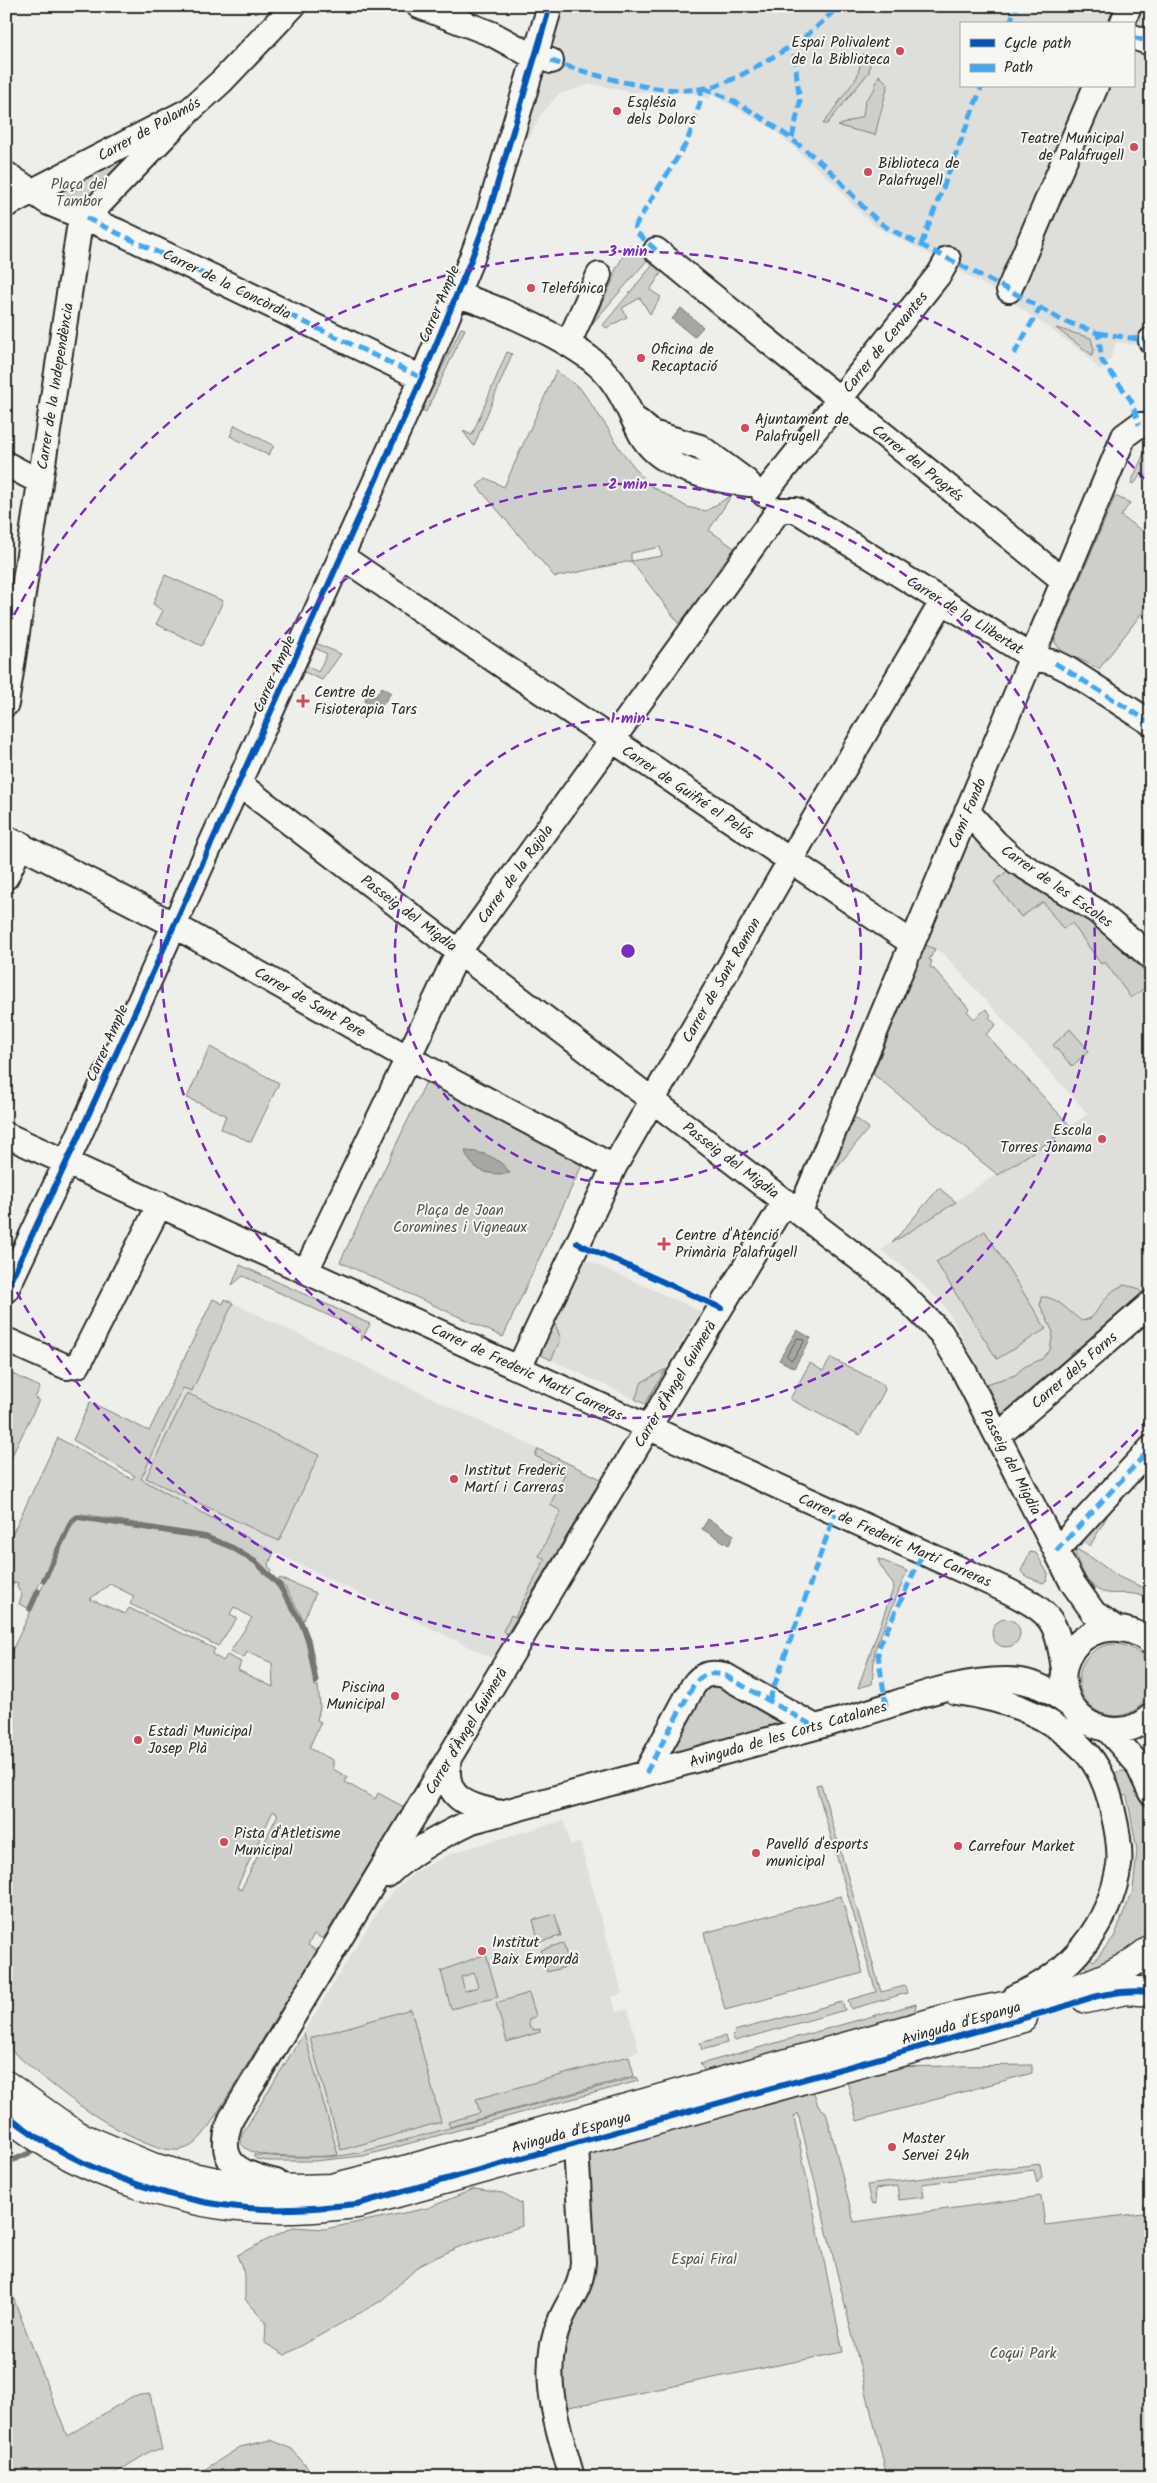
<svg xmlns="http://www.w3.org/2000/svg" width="1157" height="2483" font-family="Kalam,sans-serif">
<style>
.built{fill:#dededb;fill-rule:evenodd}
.green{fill:#cececa;stroke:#7c7c7a;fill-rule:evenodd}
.water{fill:#a6a6a3;stroke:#757573}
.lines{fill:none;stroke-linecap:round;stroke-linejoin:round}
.shore{stroke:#5c5c5b;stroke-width:1}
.stream{stroke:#757573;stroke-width:5.5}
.minor-casing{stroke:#2b2b2b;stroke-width:28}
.major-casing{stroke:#2b2b2b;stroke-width:31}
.minor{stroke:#f6f6f2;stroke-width:24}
.major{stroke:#f6f6f2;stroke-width:28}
.quiet{stroke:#3fa9f5;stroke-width:5;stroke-dasharray:10 5;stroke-linecap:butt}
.cycleway-casing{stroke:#f6f6f2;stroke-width:9}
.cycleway{stroke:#0057b8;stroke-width:6}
.ring{fill:none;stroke:#7b2cbf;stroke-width:2.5;stroke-dasharray:9 6}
.poi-dot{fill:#d1495b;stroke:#f6f6f2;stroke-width:2}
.labels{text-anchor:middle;stroke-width:4;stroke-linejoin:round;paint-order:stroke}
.poi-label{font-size:15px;fill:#2b2b2b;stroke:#f6f6f2;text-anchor:start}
.street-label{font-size:15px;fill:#2b2b2b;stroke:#f6f6f2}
.park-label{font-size:15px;fill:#545453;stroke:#f6f6f2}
.centre{fill:#7b2cbf;stroke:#f6f6f2;stroke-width:2.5}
.ring-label{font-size:15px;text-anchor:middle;font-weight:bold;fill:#7b2cbf;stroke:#f6f6f2;stroke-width:4;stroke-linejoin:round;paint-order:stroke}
</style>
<rect width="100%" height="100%" fill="#eeeeea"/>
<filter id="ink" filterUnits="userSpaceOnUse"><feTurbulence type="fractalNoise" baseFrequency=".02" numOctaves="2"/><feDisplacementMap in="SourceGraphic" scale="10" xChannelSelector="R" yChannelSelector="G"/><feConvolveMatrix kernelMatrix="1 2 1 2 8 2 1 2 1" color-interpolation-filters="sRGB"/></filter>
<g filter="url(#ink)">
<path class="built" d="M 550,6 L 1151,6 L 1151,326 L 1142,346 L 1116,342 L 1110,360 L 1100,370 L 1084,353 L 999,293 L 956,269 L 936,265 L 933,256 L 875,226 L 853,206 L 837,186 L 772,128 L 711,94 L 709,99 L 691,93 L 630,92 L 592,84 L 559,94 L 541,114 L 529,138 L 526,136 L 536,98 L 529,96 ZM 961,24 L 1133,24 L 1133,86 L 961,86 ZM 1057,328 L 1058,328 L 1091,338 L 1082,347 Z
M 976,840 L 980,841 L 1023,877 L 1097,927 L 1151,977 L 1151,1286 L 1002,1414 L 952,1318 L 941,1302 L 914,1276 L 881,1250 L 1088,1114 L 943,953 L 925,945 L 963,854 L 970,844 Z
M 582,1258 L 700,1311 L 645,1404 L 537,1353 Z
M 225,1299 L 601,1479 L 492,1658 L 243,1537 L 141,1479 Z
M 564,1820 L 570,1845 L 580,1843 L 622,1993 L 612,1997 L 616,2012 L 628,2009 L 639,2051 L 628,2055 L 634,2076 L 357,2152 L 331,2155 L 276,2156 L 259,2155 L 243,2147 L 241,2138 L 248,2124 L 379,1909 L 395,1889 L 417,1871 L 452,1853 Z"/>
<path class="green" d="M 863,54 L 871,55 L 869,72 L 827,124 L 823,124 L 857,77 Z
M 879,75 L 888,84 L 875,135 L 838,126 L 863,116 L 865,101 L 874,90 Z
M 124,149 L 135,153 L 87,208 L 57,196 L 56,191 Z
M 629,245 L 650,257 L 592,324 L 615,276 L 613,275 Z
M 656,261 L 665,267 L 650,290 L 661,297 L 650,314 L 640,298 L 622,308 L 627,317 L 606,328 L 603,325 Z
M 461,328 L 465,329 L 426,412 L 422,410 Z
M 1056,328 L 1091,338 L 1094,350 L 1092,355 Z
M 507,352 L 512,354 L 474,446 L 463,431 L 472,435 Z
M 556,371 L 580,388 L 607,427 L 619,448 L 648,484 L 687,507 L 706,511 L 732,495 L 709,530 L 737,550 L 682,627 L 631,561 L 555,577 L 477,486 L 486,478 L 504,487 ZM 660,547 L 662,556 L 631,561 L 631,553 Z
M 235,425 L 274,446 L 268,455 L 230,436 Z
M 1151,451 L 1151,479 L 1142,473 L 1134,484 L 1131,483 L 1144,453 Z
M 1115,496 L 1130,503 L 1121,516 L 1151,537 L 1151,601 L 1099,669 L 1061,650 L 1055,643 L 1055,638 Z
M 165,575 L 223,601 L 202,646 L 156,624 L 163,611 L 153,604 Z
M 313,642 L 341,654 L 322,680 L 300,670 ZM 315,648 L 327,654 L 318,672 L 307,666 Z
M 1012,867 L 1097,927 L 1151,977 L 1151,994 L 1146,987 L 1131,998 L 1105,962 L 1101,964 L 1072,923 L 1063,929 L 1043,902 L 1021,917 L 994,882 Z
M 925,945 L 935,949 L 929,960 L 932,961 L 930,967 L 934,969 L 969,1009 L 967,1011 L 974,1019 L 986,1009 L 991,1015 L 989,1017 L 996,1025 L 986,1034 L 1071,1127 L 998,1175 L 873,1074 Z
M 1070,1029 L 1089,1051 L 1072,1066 L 1053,1045 Z
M 210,1047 L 279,1083 L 251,1142 L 221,1129 L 226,1115 L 187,1098 Z
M 426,1082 L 582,1165 L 503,1337 L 340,1262 Z
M 854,1117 L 869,1128 L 831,1174 Z
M 939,1188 L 956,1202 L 892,1243 Z
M 985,1231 L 1046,1329 L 997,1359 L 936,1262 Z
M 240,1265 L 370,1324 L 361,1341 L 360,1330 L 243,1276 L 232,1285 Z
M 1124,1285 L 1137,1288 L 1142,1293 L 1002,1414 L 986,1384 L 1015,1375 L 1024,1367 L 1042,1359 L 1050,1350 L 1053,1332 L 1040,1305 L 1041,1297 C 1058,1296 1068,1312 1082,1321 L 1091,1318 C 1103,1305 1106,1291 1124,1285 Z
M 213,1299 L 223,1304 L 225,1299 L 233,1303 L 192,1391 L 183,1388 L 141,1479 L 274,1552 L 268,1566 L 272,1570 L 270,1573 L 236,1547 L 207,1535 L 82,1514 L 70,1520 L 28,1608 L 19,1604 L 22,1595 L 17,1587 L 18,1583 L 14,1582 L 13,1585 L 6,1584 L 6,1547 L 58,1438 L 131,1479 L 135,1476 L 73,1440 L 90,1402 L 149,1431 Z
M 553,1319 L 561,1339 L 551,1360 L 537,1353 Z
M 831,1358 L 883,1384 L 885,1390 L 860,1435 L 790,1399 L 810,1363 L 823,1371 Z
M 666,1369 L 645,1404 L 635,1399 L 642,1382 Z
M 6,1371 L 40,1387 L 35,1398 L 39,1400 L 6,1468 Z
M 187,1393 L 319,1455 L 279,1541 L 146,1478 Z
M 538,1449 L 601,1479 L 507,1634 L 503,1631 L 511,1615 L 515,1617 L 545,1559 L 539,1556 L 561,1511 L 550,1505 L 559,1487 L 563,1488 L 565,1484 L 561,1482 L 566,1471 L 535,1456 Z
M 1113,1506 L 1090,1546 L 1082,1540 Z
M 80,1518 C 120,1525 162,1527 201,1537 C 251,1549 291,1592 306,1640 C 311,1655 312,1671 315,1686 L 318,1686 L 320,1707 L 317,1720 L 321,1722 L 309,1748 L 333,1760 L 333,1769 L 347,1777 L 345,1782 L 375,1799 L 378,1793 L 404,1807 L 323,1939 L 314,1934 L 308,1945 L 317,1951 L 208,2128 C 200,2139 192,2149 178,2150 C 166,2151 155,2146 145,2142 C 92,2120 49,2083 6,2046 L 6,1663 L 72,1525 ZM 110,1584 L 134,1596 L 130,1604 L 218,1646 L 237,1618 L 230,1614 L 234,1607 L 252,1618 L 230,1652 L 244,1658 L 247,1652 L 272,1663 L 273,1687 L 238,1670 L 241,1662 L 227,1655 L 223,1661 L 212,1654 L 215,1649 L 129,1608 L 125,1614 L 90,1599 ZM 273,1811 L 278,1814 L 241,1890 L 237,1887 Z
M 1075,1550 L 1078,1550 L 1092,1558 L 1119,1577 L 1151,1591 L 1151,1600 C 1122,1583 1102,1609 1083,1572 C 1080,1565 1075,1558 1075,1550 Z
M 1030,1552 L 1036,1553 L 1048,1574 L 1047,1580 L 1043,1583 L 1025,1576 L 1021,1571 Z
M 879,1559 L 907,1571 L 875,1649 L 872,1684 L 858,1688 L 894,1586 L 879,1563 Z
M 280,1578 L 316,1593 L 304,1620 L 285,1587 L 278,1580 Z
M992 1633a14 14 0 1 1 28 0a14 14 0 1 1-28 0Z
M1079 1680a36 36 0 1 1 72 0a36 36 0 1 1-72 0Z
M 708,1679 L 801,1724 L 655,1764 Z
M 1012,1686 L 1051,1705 L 1093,1743 L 999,1688 Z
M 1124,1771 L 1129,1773 L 1151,1820 L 1151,1936 L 1146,1942 L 1089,1971 L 1081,1962 L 1086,1955 L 1094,1961 L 1114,1937 L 1133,1890 L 1137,1850 L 1127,1796 L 1118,1795 L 1113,1777 L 1117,1772 Z
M 821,1784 L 881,1992 L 905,1986 L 907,1993 L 851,2009 L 848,2000 L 876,1992 L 816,1785 Z
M 841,1896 L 863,1973 L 725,2010 L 704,1933 Z
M 555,1914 L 561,1936 L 539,1942 L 533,1920 Z
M 563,1943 L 570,1966 L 547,1972 L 541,1950 Z
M 486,1954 L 498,1997 L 451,2009 L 441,1971 ZM 474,1973 L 478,1987 L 465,1991 L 461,1977 Z
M 529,1993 L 536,2016 L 529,2019 L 529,2026 L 534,2030 L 540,2029 L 540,2032 L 507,2042 L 496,2003 Z
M 842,2002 L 845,2010 L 735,2041 L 732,2036 L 735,2035 L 734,2031 Z
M 916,2004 L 915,2015 L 706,2073 L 700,2064 Z
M 411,2009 L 441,2122 L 341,2150 L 310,2038 Z
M 304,2033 L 338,2155 C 318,2157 250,2162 241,2143 L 242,2134 Z
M 725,2036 L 727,2043 L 702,2050 L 700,2043 Z
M 629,2056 L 634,2076 L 450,2127 L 448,2122 L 480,2113 L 476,2099 Z
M 1032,2065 L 1032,2073 L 857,2121 L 846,2077 L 881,2067 Z
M 636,2077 L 638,2081 L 363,2156 L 315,2161 L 268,2161 L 256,2159 L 253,2155 L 331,2157 L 357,2153 Z
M 812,2086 L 818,2106 L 826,2112 L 854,2222 L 1041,2196 L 1045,2225 L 1151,2212 L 1151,2477 L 887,2477 L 798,2113 L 794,2117 L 843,2352 L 564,2408 L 561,2394 L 578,2156 Z
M 1040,2164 L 1042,2177 L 1037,2183 L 1034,2170 L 922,2184 L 924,2197 L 899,2200 L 897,2186 L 875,2189 L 876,2204 L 871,2203 L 867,2185 Z
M 474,2189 L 503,2193 L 521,2203 L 522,2226 L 461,2246 L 420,2265 L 381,2301 L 285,2355 L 265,2343 L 266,2322 L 245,2299 L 245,2276 L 237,2255 L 293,2227 L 325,2229 L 428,2208 Z
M 6,2279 L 67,2436 L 133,2396 L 150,2394 L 162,2450 L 151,2451 L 109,2477 L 6,2477 Z
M 271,2440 L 292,2449 L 315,2477 L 193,2477 L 240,2447 Z"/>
<path class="water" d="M 681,308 L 703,327 L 694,337 L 672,319 Z
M 382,687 L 391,693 L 378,711 L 364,701 L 369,693 L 375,697 Z
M 465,1151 C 482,1151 500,1158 510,1173 C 490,1176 472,1172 465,1151 Z
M 797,1330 L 811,1338 L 794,1368 L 779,1360 Z
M 708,1519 L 734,1535 L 729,1545 L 702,1529 Z"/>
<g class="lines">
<path class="shore" d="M 798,1338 L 803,1339 L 804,1342 L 793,1359 L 791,1360 L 787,1356 Z"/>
<path class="stream" d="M 44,1580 L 71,1522 L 77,1517 L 206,1537 L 231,1547 L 256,1562 L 279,1585 L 301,1622 L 308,1640 L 316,1682
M 30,1609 L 38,1591
M 6,2163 L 41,2148"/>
<defs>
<path id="minor" d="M 419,6 L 492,34 L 529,54 L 551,61
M 1122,24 L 1129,6
M 1133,37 L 1151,43
M 6,174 L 49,203 L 119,232 L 422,378
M 6,205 L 190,110 L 222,81 L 293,6
M 656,250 L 1064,581
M 1009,290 L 1096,86
M 457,295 C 496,306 577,342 604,371 C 622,390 630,414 642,436 C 662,470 714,480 749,484
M 1151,340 L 1151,341
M 568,344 L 599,275
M 638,421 L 652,433 L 700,447 L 746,481
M 6,464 L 40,482
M 764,494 L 940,273 L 948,259
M 779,510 L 796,510 L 1032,657 L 1055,663 L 1069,670 L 1151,723
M 341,556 L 912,943
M 6,704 L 79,229 L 86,218 L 190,110
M 238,783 L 891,1283 L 941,1333 L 963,1369 L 1072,1582 L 1094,1613 L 1116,1628
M 967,811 L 995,842 L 1017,862 L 1097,911 L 1151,957
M 6,838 L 163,919 L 408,1058 L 614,1167
M 6,877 L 21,844
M 6,1135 L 1008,1591 C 1053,1614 1056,1619 1064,1669
M 800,1212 L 1124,436 L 1139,425 L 1151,425
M 306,1271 L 459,951 L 779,510
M 6,1290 L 76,1142 L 422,378 L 471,260 L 489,212 L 550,6
M 6,1340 L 67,1367 L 78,1365 L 160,1204
M 519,1368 L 614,1167 L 805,835 L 942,602
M 998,1436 L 1151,1303
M 1056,1551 L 1151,1448
M 1151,1643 C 1128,1621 1088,1625 1071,1652 C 1053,1681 1070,1720 1102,1728 C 1120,1733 1137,1729 1151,1716
M 956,1692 C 1003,1699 1048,1713 1082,1748 C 1100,1766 1108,1788 1113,1812 C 1117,1829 1121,1848 1119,1865 C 1110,1924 1070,1975 1016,1996
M 1108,1730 L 1137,1763 L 1151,1793
M 449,1758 C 442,1799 466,1805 500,1813
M 646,1773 L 693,1686 C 701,1674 710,1672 724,1675 L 815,1727
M 387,1875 C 412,1851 441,1836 472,1821 C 596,1787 720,1752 845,1719 C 900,1704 948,1680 1006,1680 C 1033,1680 1050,1690 1071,1706
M 276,2182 C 237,2173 215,2163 231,2119 L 785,1201
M 572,2477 C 557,2425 538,2371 561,2319 C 571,2296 581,2290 583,2262 L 576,2148 L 574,2144"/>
<path id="major" d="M 1086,1999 L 1126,1990 L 1151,1992
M 6,2085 L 76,2135 L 152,2167 L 182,2175 L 238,2186 L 298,2189 L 331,2188 L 416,2167 L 955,2016 C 1021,2001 1097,1995 1151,1949
M 6,2114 C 78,2174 196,2212 289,2209 C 312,2209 335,2206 357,2204 L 1023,2018"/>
</defs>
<use href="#minor" class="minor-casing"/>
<use href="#major" class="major-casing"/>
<use href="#minor" class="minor"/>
<use href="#major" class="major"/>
<path class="quiet" d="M 896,6 L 900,8
M 1009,24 L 1017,6
M 1133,37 L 1151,43
M 551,61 C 594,75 665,98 711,87 C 731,82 751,70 769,59 C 798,43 815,31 838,6
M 703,88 C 746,103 783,132 818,160 C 843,180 859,208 886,227 L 1009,290 L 1061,320 L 1098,333 L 1102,361 L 1131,400 L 1139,425
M 792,138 L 800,103 L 793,46
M 86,218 L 422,378
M 921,245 L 982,86
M 656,250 L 636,232 L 635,226 L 687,142 L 701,100 L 701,88
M 1098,333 L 1150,341
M 1014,354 L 1040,308
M 1055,663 L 1151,723
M 1056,1551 L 1151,1448
M 769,1701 L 835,1513
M 886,1706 L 878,1654 L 879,1647 L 923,1553
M 646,1773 L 693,1686 C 701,1674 710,1672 724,1675 L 815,1727"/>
<defs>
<path id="cycleway" d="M 577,1243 L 721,1308
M 6,1290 L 76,1142 L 422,378 L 471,260 L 489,212 L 550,6
M 6,2114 C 78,2174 196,2212 289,2209 C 312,2209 335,2206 357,2204 L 1063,2007 C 1092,1996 1119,1989 1151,1992"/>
</defs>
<use href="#cycleway" class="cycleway-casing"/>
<use href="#cycleway" class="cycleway"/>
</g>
</g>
<g class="ring">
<circle cx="628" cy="951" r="233"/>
<circle cx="628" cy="951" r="467"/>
<path d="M1148 1419A700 700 0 0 1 7 1274M7 628A700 700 0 0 1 1148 483"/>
</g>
<g class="poi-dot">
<circle cx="900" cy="51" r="5"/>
<circle cx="617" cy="111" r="5"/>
<circle cx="1134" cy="147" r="5"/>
<circle cx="868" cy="172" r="5"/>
<circle cx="531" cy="288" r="5"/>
<circle cx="641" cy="358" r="5"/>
<circle cx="745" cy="428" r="5"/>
<path d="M300.5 693.5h5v5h5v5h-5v5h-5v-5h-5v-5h5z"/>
<circle cx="1102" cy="1139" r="5"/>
<path d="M661.5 1236.5h5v5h5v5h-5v5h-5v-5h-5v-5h5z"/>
<circle cx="454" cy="1479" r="5"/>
<circle cx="395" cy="1696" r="5"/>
<circle cx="138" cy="1740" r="5"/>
<circle cx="224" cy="1842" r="5"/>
<circle cx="958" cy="1846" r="5"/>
<circle cx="756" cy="1853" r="5"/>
<circle cx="482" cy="1951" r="5"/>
<circle cx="892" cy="2147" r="5"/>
</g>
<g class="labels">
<g class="poi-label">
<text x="890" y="47" text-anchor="end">Espai Polivalent<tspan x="890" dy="17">de la Biblioteca</tspan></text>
<text x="627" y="107">Església<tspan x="627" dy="17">dels Dolors</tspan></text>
<text x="1124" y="143" text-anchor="end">Teatre Municipal<tspan x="1124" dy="17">de Palafrugell</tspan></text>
<text x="878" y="168">Biblioteca de<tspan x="878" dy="17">Palafrugell</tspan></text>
<text x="541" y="293">Telefónica</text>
<text x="651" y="354">Oficina de<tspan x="651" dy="17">Recaptació</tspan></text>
<text x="755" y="424">Ajuntament de<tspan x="755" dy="17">Palafrugell</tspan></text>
<text x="314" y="697">Centre de<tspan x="314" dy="17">Fisioterapia Tars</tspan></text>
<text x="1092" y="1135" text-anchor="end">Escola<tspan x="1092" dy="17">Torres Jonama</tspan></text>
<text x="675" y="1240">Centre d'Atenció<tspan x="675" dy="17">Primària Palafrugell</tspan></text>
<text x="464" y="1475">Institut Frederic<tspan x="464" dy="17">Martí i Carreras</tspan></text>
<text x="385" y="1692" text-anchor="end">Piscina<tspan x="385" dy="17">Municipal</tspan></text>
<text x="148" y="1736">Estadi Municipal<tspan x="148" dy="17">Josep Plà</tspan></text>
<text x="234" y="1838">Pista d'Atletisme<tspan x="234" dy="17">Municipal</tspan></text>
<text x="766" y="1849">Pavelló d'esports<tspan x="766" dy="17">municipal</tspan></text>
<text x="968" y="1851">Carrefour Market</text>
<text x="492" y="1947">Institut<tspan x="492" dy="17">Baix Empordà</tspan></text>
<text x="902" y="2143">Master<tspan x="902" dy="17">Servei 24h</tspan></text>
</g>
<g class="street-label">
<text transform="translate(149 129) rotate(-29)" y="5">Carrer de Palamós</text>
<text transform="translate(227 284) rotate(26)" y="5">Carrer de la Concòrdia</text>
<text transform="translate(439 304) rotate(-67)" y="5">Carrer Ample</text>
<text transform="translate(885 342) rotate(-51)" y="5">Carrer de Cervantes</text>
<text transform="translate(55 386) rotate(-81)" y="5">Carrer de la Independència</text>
<text transform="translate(918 463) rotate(39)" y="5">Carrer del Progrés</text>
<text transform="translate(965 615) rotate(32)" y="5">Carrer de la Llibertat</text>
<text transform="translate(274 674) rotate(-66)" y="5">Carrer Ample</text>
<text transform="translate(688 792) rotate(34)" y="5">Carrer de Guifré el Pelós</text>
<text transform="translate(967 813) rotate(-67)" y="5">Camí Fondo</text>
<text transform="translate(515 874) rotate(-54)" y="5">Carrer de la Rajola</text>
<text transform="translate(1057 886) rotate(35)" y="5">Carrer de les Escoles</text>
<text transform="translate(409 913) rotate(37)" y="5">Passeig del Migdia</text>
<text transform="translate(721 980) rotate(-60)" y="5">Carrer de Sant Ramon</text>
<text transform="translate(310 1002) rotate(30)" y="5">Carrer de Sant Pere</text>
<text transform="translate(107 1043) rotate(-66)" y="5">Carrer Ample</text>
<text transform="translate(731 1160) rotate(37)" y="5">Passeig del Migdia</text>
<text transform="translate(1074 1370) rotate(-41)" y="5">Carrer dels Forns</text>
<text transform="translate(527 1372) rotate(25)" y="5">Carrer de Frederic Martí Carreras</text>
<text transform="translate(675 1384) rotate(-59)" y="5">Carrer d'Àngel Guimerà</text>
<text transform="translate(1011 1462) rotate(63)" y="5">Passeig del Migdia</text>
<text transform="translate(895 1540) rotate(24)" y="5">Carrer de Frederic Martí Carreras</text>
<text transform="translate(466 1731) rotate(-59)" y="5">Carrer d'Àngel Guimerà</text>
<text transform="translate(788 1734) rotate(-16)" y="5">Avinguda de les Corts Catalanes</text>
<text transform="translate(961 2023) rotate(-16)" y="5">Avinguda d'Espanya</text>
<text transform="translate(571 2132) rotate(-15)" y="5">Avinguda d'Espanya</text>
</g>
<g class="park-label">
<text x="79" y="189">Plaça del<tspan x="79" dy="17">Tambor</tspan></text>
<text x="460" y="1215">Plaça de Joan<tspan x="460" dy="17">Coromines i Vigneaux</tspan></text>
<text x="704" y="2264">Espai Firal</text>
<text x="1023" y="2358">Coqui Park</text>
</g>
</g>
<circle cx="628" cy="951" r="8" class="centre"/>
<g class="ring-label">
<text x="628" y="256">3 min</text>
<text x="628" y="489">2 min</text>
<text x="628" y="723">1 min</text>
</g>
<rect width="1157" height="2483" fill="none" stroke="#f6f6f2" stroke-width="25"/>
<rect x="12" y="12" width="1132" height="2458" fill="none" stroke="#2b2b2b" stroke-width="2" filter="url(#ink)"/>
<rect x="960" y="22" width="175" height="65" fill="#f6f6f2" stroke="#a5a5a2"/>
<rect x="970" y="39" width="25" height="8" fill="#0057b8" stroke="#a5a5a2"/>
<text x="1004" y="48" font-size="15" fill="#2b2b2b">Cycle path</text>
<rect x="970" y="64" width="25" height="8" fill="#3fa9f5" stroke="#a5a5a2"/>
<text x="1004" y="72" font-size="15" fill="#2b2b2b">Path</text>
</svg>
